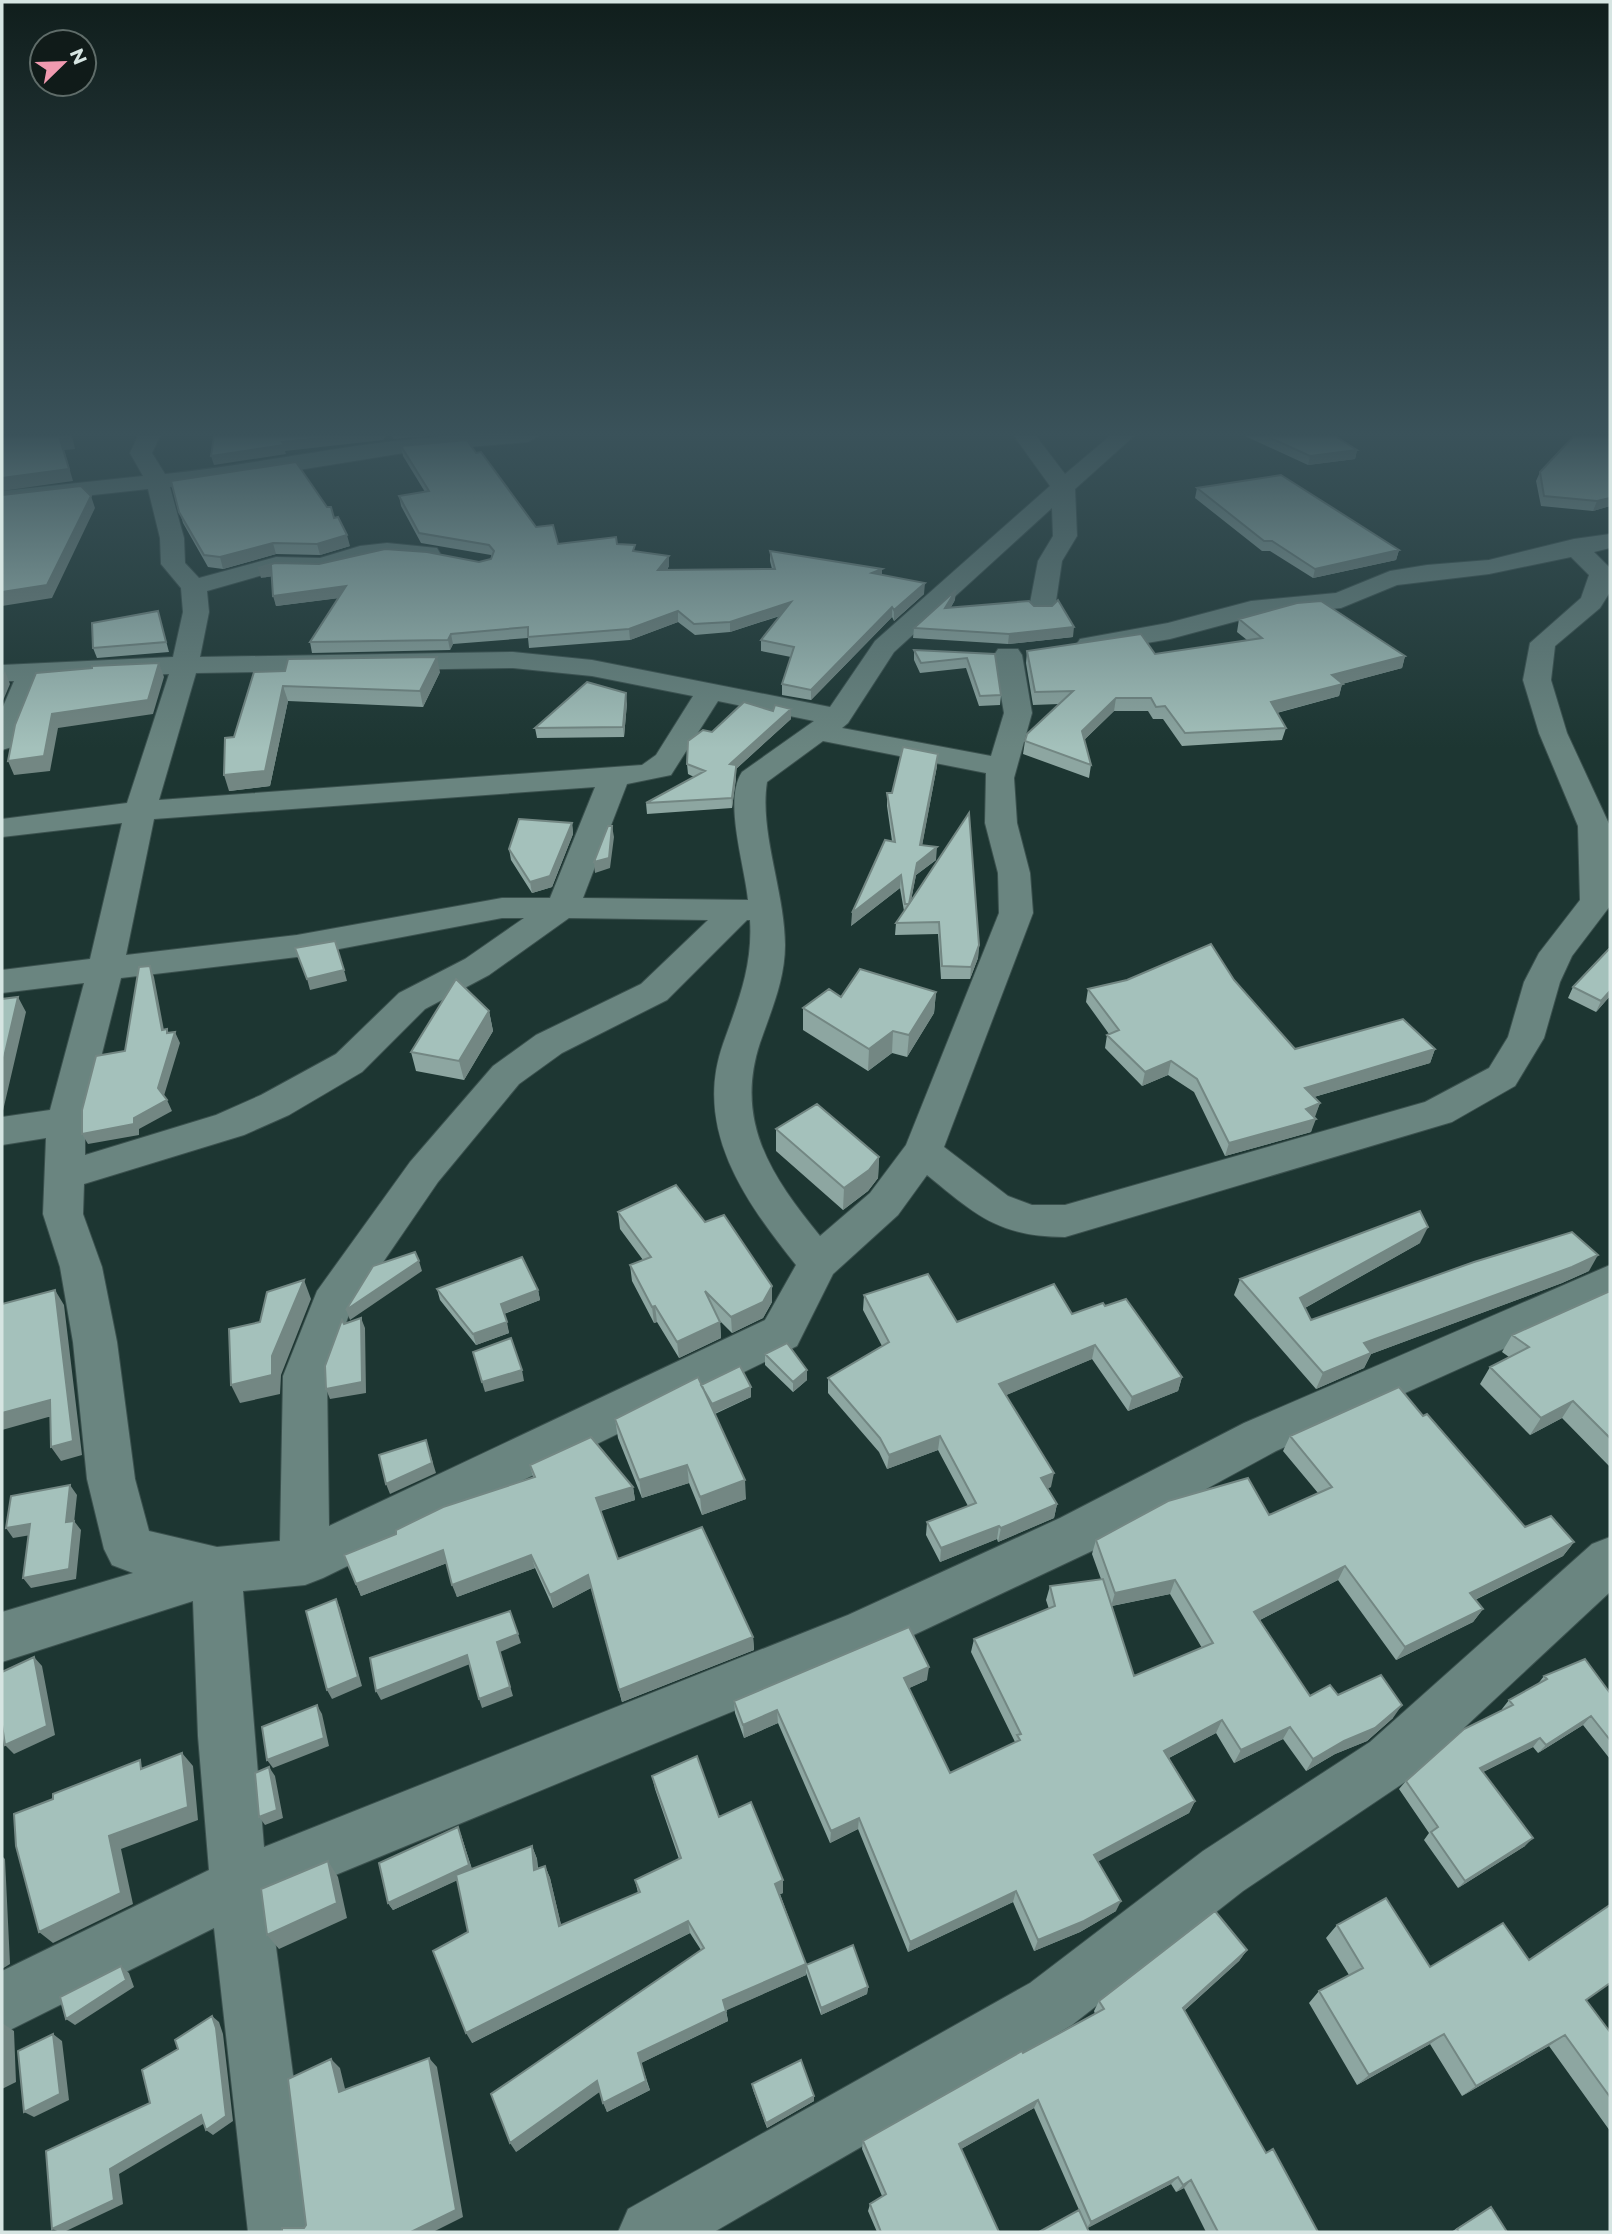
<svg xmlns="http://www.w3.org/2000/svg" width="1612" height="2234" font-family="Montserrat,sans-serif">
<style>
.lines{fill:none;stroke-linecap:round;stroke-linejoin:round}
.minor-casing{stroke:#3b514e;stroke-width:2}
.minor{fill:#6a8580;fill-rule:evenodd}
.wall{fill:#8da6a1;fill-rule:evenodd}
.shaded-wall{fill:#738783}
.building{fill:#a4c1bb;stroke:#738783;stroke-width:2}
</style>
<rect width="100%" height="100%" fill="#1d3632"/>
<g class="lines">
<defs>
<path id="minor" d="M 138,436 L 160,436 L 152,453 L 165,474 C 289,461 414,427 539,436 L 528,442 L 410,452 L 237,480 L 170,487 L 184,538 L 185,563 L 199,578 L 276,557 L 320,558 L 360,546 L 387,543 L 437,548 L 440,553 L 437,558 L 387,557 L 363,560 L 322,572 L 277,571 L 207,591 L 209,612 L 200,657 L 513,652 L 592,660 L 830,707 L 875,641 L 1050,486 L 1014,436 L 1036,436 L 1065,474 L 1110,436 L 1134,436 L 1075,489 L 1077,536 L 1062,561 L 1055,608 L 1051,613 L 1033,613 L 1029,608 L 1038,561 L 1053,536 L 1052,508 L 894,652 L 848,723 L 842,728 L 991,756 L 1004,713 L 994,655 L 998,649 L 1018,649 L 1022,655 L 1032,713 L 1014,778 L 1017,823 L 1030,873 L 1033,913 L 944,1147 L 1008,1196 L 1032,1205 L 1065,1205 L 1425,1102 L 1489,1068 L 1508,1037 L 1524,982 L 1539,953 L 1580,900 L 1578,826 L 1539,733 L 1523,680 L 1530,643 L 1581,598 L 1589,575 L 1571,557 L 1489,574 L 1397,585 L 1341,608 L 1252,617 L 1170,639 L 1089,653 L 1080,651 L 1076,645 L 1080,639 L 1168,623 L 1251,601 L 1336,593 L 1390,571 L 1427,565 L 1489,560 L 1574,539 L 1610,534 L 1610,548 L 1594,552 L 1610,568 L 1610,592 L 1600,608 L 1555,646 L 1551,680 L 1567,733 L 1610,826 L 1610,906 L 1572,956 L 1560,982 L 1544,1038 L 1515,1086 L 1452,1122 L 1065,1237 C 999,1237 976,1215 927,1175 L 898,1215 L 833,1274 L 797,1346 L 323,1578 L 305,1585 L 243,1591 L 264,1847 L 848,1615 L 1060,1518 L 1244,1423 L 1610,1265 L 1610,1301 L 1276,1451 L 1094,1550 L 884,1649 L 270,1902 L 314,2232 L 248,2232 L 214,1928 L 2,2034 L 2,1971 L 209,1870 L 198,1736 L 193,1601 L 2,1662 L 2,1612 L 133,1573 L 112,1565 L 104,1549 L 87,1479 L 73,1342 L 60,1267 L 43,1214 L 46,1138 L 2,1145 L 2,1117 L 50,1110 L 84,983 L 2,993 L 2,970 L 90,959 L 122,823 L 2,837 L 2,819 L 127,803 L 169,674 L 42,679 L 17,741 L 12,747 L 2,750 L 2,709 L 14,681 L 2,681 L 2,665 L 173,657 L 183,612 L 181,588 L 161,564 L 160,538 L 148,489 L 2,505 L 2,491 L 143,476 L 130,453 ZM 513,668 L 592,676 L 693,696 L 656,755 L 642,765 L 159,800 L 196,673 ZM 718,701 L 814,721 L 742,772 C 723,800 745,866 748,900 L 583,898 L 627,784 L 671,775 ZM 823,741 L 986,773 L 985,823 L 998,873 L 999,913 L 906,1145 L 870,1193 L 820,1236 C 772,1177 734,1122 760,1043 C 771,1011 785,980 785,945 C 785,892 759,832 767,782 ZM 595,787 L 550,898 L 502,898 L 297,935 L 126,955 L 154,819 ZM 502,918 L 524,918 L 465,959 L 399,993 L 336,1054 L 261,1095 L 216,1115 L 85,1155 L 85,1121 L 121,978 L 297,957 ZM 569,918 L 708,920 L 641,984 L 536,1035 L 493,1066 L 410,1162 L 317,1291 L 283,1376 L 280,1541 L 217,1547 L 149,1531 L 135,1479 L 117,1342 L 102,1267 L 83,1214 L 84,1184 L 244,1135 L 289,1115 L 362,1072 L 425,1009 L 489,975 ZM 747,920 L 750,920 C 753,966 738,1002 723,1044 C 693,1129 745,1201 796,1265 L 765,1320 L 329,1526 L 327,1376 L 351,1309 L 438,1182 L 519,1084 L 562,1053 L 667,1000 Z
M 1610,1537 L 1610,1592 L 1408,1780 L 1243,1891 L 1072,2025 L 714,2232 L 618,2232 L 628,2209 L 1030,1983 L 1203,1851 L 1370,1742 L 1592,1544 Z"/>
</defs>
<use href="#minor" class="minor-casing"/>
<use href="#minor" class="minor"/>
</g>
<path class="wall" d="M 1245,436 L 1335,436 L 1357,450 L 1355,459 L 1308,465 Z
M 1610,436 L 1610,506 L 1593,511 L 1541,506 L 1536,481 L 1540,472 Z
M 401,446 L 476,453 L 536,527 L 558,544 L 617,544 L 635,551 L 669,556 L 669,566 L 667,570 L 772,569 L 770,561 L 770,551 L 882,575 L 924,594 L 894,621 L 892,617 L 811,700 L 782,695 L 782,684 L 791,657 L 761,651 L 761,640 L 780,616 L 730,632 L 695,635 L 678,622 L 630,640 L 529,648 L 528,638 L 453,644 L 450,650 L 312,653 L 310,642 L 338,598 L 276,606 L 272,576 L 261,578 L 319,564 L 479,562 L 491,559 L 492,557 L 491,555 L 421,543 L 401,506 L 399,496 L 425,492 L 403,456 Z
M 171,481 L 350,546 L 320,555 L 276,554 L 223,569 L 208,567 L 183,523 Z
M 1197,488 L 1399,550 L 1396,560 L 1313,578 L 1270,551 L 1262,551 L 1195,498 Z
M 955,600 L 951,607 L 1073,637 L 1008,644 L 913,638 L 914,628 Z
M 158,611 L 169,652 L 97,658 L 93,648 Z
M 1239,619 L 1405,656 L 1402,668 L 1342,684 L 1339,696 L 1277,713 L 1286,728 L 1282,740 L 1182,746 L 1163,719 L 1153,719 L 1148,711 L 1114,711 L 1084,740 L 1091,765 L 1089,778 L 1023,754 L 1025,741 L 1059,704 L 1033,705 L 1026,663 L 1027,651 L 1155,654 L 1247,640 L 1237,632 Z
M 914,650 L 995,654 L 1001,695 L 1000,705 L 979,706 L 966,668 L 920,673 L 914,660 Z
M 254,672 L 440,672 L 423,707 L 288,701 L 270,786 L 229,791 L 234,737 Z
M 627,703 L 624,737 L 537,738 L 535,728 Z
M 791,709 L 791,719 L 736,769 L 736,778 L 732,808 L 647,814 L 646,803 L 694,777 L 688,774 L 687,764 L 712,732 L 773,711 Z
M 937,766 L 922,845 L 936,860 L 916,875 L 911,900 L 979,945 L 978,958 L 970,979 L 941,979 L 938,934 L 895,935 L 896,923 L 904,911 L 900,888 L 851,926 L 892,841 L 887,806 L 887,793 L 892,793 Z
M 572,823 L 573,834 L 552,887 L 532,893 L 511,860 L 509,849 Z
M 1234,980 L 1295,1049 L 1435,1049 L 1430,1063 L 1314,1097 L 1320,1103 L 1314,1117 L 1311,1132 L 1225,1156 L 1194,1092 L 1168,1075 L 1142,1086 L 1105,1048 L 1107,1035 L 1109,1034 L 1086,1002 L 1088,989 Z
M 1573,987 L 1610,996 L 1596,1012 L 1568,998 Z
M 936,992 L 934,1013 L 907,1057 L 892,1053 L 868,1071 L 803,1030 L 803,1008 L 841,997 Z
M 489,1011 L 493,1031 L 464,1080 L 416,1071 L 411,1052 Z
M 776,1129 L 879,1157 L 878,1178 L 868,1191 L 843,1210 L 776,1151 Z
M 618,1212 L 705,1222 L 772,1302 L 763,1318 L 732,1333 L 720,1321 L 721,1338 L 679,1358 L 657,1322 L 654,1323 L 632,1281 L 630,1265 L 643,1260 L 620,1229 Z
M 1420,1243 L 1305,1308 L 1311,1320 L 1589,1271 L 1562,1283 L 1371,1354 L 1364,1368 L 1316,1389 L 1234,1295 L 1240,1279 Z
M 437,1289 L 538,1290 L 540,1300 L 504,1314 L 509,1333 L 476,1345 L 440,1300 Z
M 1610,1291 L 1610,1467 L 1562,1418 L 1530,1435 L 1480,1384 L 1490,1367 L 1509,1357 L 1502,1352 L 1512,1335 Z
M 864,1295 L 957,1322 L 1072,1314 L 1105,1306 L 1182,1377 L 1178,1391 L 1128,1411 L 1092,1359 L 1006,1395 L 1051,1487 L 1048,1488 L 1057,1504 L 1054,1518 L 998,1542 L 997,1539 L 940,1562 L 926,1535 L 927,1522 L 968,1506 L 938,1450 L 887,1469 L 879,1452 L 828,1393 L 828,1378 L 882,1346 L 863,1310 Z
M 765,1354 L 807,1380 L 793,1392 L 765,1365 Z
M 701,1385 L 751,1387 L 751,1397 L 715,1414 L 746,1499 L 702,1515 L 689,1483 L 642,1498 L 618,1438 L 615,1419 Z
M 1423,1416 L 1525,1527 L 1574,1542 L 1563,1556 L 1475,1600 L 1483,1609 L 1473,1622 L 1396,1660 L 1338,1580 L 1260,1620 L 1310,1696 L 1338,1695 L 1393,1718 L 1367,1741 L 1335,1754 L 1306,1771 L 1283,1739 L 1234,1763 L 1216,1733 L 1169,1758 L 1195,1801 L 1189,1813 L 1098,1861 L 1116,1911 L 1080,1932 L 1034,1951 L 1013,1902 L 908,1952 L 858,1829 L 830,1843 L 778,1723 L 744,1738 L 735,1713 L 734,1701 L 927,1680 L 909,1688 L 950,1773 L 1015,1742 L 971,1652 L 974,1639 L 1049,1609 L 1046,1600 L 1050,1586 L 1101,1579 L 1092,1554 L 1096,1540 L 1269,1515 L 1318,1493 L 1283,1451 L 1290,1436 ZM 1170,1594 L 1202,1648 L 1134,1676 L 1112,1606 Z
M 530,1465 L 633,1487 L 635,1500 L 601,1511 L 618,1559 L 753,1637 L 754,1650 L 622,1702 L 591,1588 L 553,1608 L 535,1568 L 457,1597 L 447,1563 L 361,1596 L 356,1584 L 396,1534 L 533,1477 Z
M 1544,1676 L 1610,1693 L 1610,1759 L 1583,1725 L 1538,1753 L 1533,1747 L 1483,1772 L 1525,1846 L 1458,1888 L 1424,1840 L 1429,1833 L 1399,1789 L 1406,1781 L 1503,1710 L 1502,1709 L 1509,1700 L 1537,1685 Z
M 652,1776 L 719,1817 L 783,1893 L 780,1894 L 806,1965 L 868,1987 L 867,1994 L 821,2015 L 806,1973 L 806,1975 L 726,2010 L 728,2021 L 641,2063 L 650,2090 L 607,2112 L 600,2091 L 516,2152 L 701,1950 L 690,1933 L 472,2043 L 468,1932 L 457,1880 L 393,1910 L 388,1903 L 458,1827 L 461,1835 L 472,1869 L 532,1846 L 537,1859 L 538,1868 L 545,1866 L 550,1878 L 561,1925 L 638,1893 L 635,1880 L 679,1859 L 655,1789 Z
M 1337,1925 L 1430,1967 L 1529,1960 L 1586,2000 L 1610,2032 L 1610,2131 L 1549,2046 L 1462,2096 L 1430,2044 L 1357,2085 L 1309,2003 L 1319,1991 L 1349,1975 L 1326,1938 Z
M 1247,1950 L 1239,1961 L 1184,2011 L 1266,2153 L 1318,2232 L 1206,2232 L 1184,2188 L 1176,2192 L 1171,2184 L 1087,2228 L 1034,2108 L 961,2149 L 999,2232 L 877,2232 L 868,2211 L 870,2204 L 882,2196 L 862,2149 L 863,2141 L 1095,2014 L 1094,2011 L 1099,2001 Z
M 752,2084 L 814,2101 L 767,2128 L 753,2090 Z
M 1491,2207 L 1507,2232 L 1451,2232 Z"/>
<path class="shaded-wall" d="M 72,436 L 75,449 L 64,450 L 73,481 L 2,491 L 2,478 L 60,439 Z
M 339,436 L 386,436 L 383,440 L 285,451 L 286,454 L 214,465 L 211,456 L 282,442 Z
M 392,436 L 429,436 L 393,439 Z
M 1357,450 L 1355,459 L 1308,465 L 1310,456 Z
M 91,496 L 95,508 L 52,598 L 2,606 L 2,592 Z
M 1610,498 L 1610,506 L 1593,511 L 1597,501 Z
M 347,535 L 350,546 L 320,555 L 317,544 Z
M 273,543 L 276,554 L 223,569 L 220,557 Z
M 1399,550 L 1396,560 L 1313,578 L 1315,569 Z
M 669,556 L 669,566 L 659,580 L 658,570 Z
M 271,565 L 274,576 L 261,578 L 258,568 Z
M 882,569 L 882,580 L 872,573 Z
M 925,583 L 924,594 L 894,621 L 894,610 Z
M 346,586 L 348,597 L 276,606 L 273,596 Z
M 956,590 L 955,600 L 944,618 L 945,608 Z
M 791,602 L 791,612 L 730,632 L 730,622 Z
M 892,607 L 892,617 L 811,700 L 811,690 Z
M 678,611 L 678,622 L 630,640 L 629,629 Z
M 1074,627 L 1073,637 L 1008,644 L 1009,634 Z
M 451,634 L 453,644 L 450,650 L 448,640 Z
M 1405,656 L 1402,668 L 1342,684 L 1339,696 L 1268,715 L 1271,702 L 1332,675 Z
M 437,657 L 440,672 L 423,707 L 420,691 Z
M 159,663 L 164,677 L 153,714 L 58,728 L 50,771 L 14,775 L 8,761 L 52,714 Z
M 5,671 L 10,684 L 2,703 L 2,678 Z
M 283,686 L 288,701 L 270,786 L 229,791 L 224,775 Z
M 626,693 L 627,703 L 624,737 L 623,727 Z
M 1116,698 L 1114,711 L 1080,744 L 1082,731 Z
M 791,709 L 791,719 L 736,769 L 736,778 L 732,808 L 730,764 Z
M 938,754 L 937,766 L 920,857 L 920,845 Z
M 572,823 L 573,834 L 552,887 L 532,893 L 530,882 Z
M 612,826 L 614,837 L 610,868 L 595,873 L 594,862 Z
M 937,847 L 936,860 L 916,875 L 908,916 L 909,904 L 917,863 Z
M 901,875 L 900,888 L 851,926 L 852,913 Z
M 979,945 L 978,958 L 970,979 L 971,967 Z
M 150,966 L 154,977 L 166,1041 L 162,1030 Z
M 344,970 L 347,981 L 310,990 L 307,979 Z
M 1610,991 L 1610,996 L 1596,1012 L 1601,1001 Z
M 936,992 L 934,1013 L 907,1057 L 909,1035 Z
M 18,997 L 26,1012 L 2,1115 L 2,1066 Z
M 489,1011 L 493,1031 L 464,1080 L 459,1061 Z
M 167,1029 L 172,1040 L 175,1032 L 180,1043 L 163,1099 L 158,1088 Z
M 893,1031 L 892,1053 L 868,1071 L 869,1049 Z
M 1435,1049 L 1430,1063 L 1300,1101 L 1305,1088 Z
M 1171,1061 L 1168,1075 L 1142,1086 L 1145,1072 Z
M 167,1100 L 172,1111 L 139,1129 L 139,1135 L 88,1144 L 82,1134 L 134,1118 Z
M 1320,1103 L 1315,1117 L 1301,1122 L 1306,1109 Z
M 1316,1119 L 1311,1132 L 1225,1156 L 1229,1143 Z
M 879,1157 L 878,1178 L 868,1191 L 843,1210 L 844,1188 Z
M 1428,1227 L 1420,1243 L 1294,1314 L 1300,1298 Z
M 1598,1255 L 1589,1271 L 1562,1283 L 1371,1354 L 1364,1368 L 1316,1389 L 1323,1373 L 1364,1343 Z
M 419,1261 L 422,1271 L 350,1320 L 346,1310 Z
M 304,1280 L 311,1299 L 281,1375 L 280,1394 L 240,1403 L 231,1385 L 272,1356 Z
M 772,1286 L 772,1302 L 763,1318 L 732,1333 L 731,1317 Z
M 55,1290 L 64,1305 L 82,1455 L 61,1461 L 51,1447 Z
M 538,1290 L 540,1300 L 503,1314 L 501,1304 Z
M 655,1306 L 657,1322 L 654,1323 L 652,1307 Z
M 361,1318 L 365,1328 L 366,1393 L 330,1399 L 326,1389 Z
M 507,1322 L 509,1333 L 476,1345 L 473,1334 Z
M 720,1322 L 721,1338 L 679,1358 L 677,1342 Z
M 1095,1345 L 1092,1359 L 997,1399 L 999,1384 Z
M 522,1370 L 524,1381 L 485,1392 L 482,1382 Z
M 807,1370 L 807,1380 L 793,1392 L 793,1382 Z
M 1182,1377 L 1178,1391 L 1128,1411 L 1132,1397 Z
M 751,1387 L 751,1397 L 713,1414 L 712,1404 Z
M 50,1400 L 59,1414 L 2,1430 L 2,1413 Z
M 1573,1401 L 1562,1418 L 1530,1435 L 1541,1418 Z
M 940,1436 L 938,1450 L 887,1469 L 889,1455 Z
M 426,1440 L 436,1473 L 390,1494 L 386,1484 Z
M 687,1465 L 689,1483 L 642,1498 L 639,1480 Z
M 1054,1473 L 1051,1487 L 1038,1492 L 1041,1478 Z
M 745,1480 L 746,1499 L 702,1515 L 700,1497 Z
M 70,1485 L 77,1495 L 73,1532 L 66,1522 Z
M 633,1487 L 635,1500 L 599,1511 L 596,1498 Z
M 1057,1504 L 1054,1518 L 998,1542 L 1001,1528 Z
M 74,1521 L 81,1530 L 76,1579 L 31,1588 L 23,1578 Z
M 30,1524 L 37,1534 L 13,1538 L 6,1528 Z
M 999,1526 L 997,1539 L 940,1562 L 941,1548 Z
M 1574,1542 L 1563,1556 L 1460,1607 L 1470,1593 Z
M 443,1550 L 447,1563 L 361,1596 L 356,1584 Z
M 531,1555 L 535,1568 L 457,1597 L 452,1585 Z
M 1345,1566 L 1338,1580 L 1248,1626 L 1254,1612 Z
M 588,1575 L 591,1588 L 553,1608 L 550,1595 Z
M 1175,1580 L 1170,1594 L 1111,1606 L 1115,1593 Z
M 336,1599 L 340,1608 L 362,1686 L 332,1699 L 327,1690 Z
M 1483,1609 L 1473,1622 L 1396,1660 L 1405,1647 Z
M 518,1634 L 521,1643 L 500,1652 L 513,1696 L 482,1708 L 479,1699 L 497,1642 Z
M 753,1637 L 754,1650 L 622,1702 L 619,1690 Z
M 467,1655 L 470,1664 L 381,1700 L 376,1691 Z
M 34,1657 L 42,1666 L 55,1735 L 14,1754 L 5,1745 Z
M 929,1667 L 927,1680 L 903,1691 L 904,1678 Z
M 317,1705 L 322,1714 L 329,1746 L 273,1768 L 267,1760 Z
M 1402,1705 L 1393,1718 L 1367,1741 L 1335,1754 L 1306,1771 L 1313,1759 Z
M 777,1710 L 778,1723 L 744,1738 L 743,1725 Z
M 1591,1716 L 1583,1725 L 1538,1753 L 1546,1745 Z
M 1222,1720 L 1216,1733 L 1159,1763 L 1164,1751 Z
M 1290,1727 L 1283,1739 L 1234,1763 L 1241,1750 Z
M 1540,1738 L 1533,1747 L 1473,1777 L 1480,1768 Z
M 182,1753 L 193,1766 L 198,1820 L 121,1849 L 133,1904 L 53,1943 L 39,1932 L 109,1836 Z
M 269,1767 L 275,1776 L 283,1818 L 265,1825 L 259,1817 Z
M 1195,1801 L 1189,1813 L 1090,1866 L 1094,1855 Z
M 859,1818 L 858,1829 L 830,1843 L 831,1831 Z
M 458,1827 L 461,1835 L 473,1873 L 393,1910 L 388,1903 Z
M 1533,1838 L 1525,1846 L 1458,1888 L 1465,1881 Z
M 532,1846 L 537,1859 L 538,1882 L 534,1870 Z
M 2,1856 L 5,1859 L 10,1964 L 2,1969 Z
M 328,1861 L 338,1877 L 347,1918 L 279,1949 L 267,1935 Z
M 545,1866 L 550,1878 L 564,1937 L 559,1926 Z
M 783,1880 L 783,1893 L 776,1896 L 775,1884 Z
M 1016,1891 L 1013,1902 L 908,1952 L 910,1942 Z
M 1121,1901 L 1116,1911 L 1080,1932 L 1034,1951 L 1038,1940 Z
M 688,1921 L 690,1933 L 472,2043 L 466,2033 Z
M 1247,1950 L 1239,1961 L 1176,2018 L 1183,2008 Z
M 806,1964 L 806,1975 L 725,2011 L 723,2000 Z
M 121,1966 L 129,1973 L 134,1987 L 75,2025 L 66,2019 Z
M 868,1987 L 867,1994 L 821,2015 L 821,2008 Z
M 726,2011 L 728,2021 L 641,2063 L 638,2053 Z
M 212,2016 L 219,2022 L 223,2034 L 233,2121 L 213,2135 L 206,2130 Z
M 2,2023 L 14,2031 L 16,2082 L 2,2089 Z
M 53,2034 L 62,2041 L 69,2100 L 34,2117 L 24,2112 Z
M 1444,2034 L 1430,2044 L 1357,2085 L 1369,2075 Z
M 1565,2035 L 1549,2046 L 1462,2096 L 1476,2086 Z
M 429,2058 L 437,2067 L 463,2217 L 433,2232 L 411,2232 Z
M 331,2059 L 340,2068 L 348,2101 L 339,2092 Z
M 597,2081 L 601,2091 L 516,2152 L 510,2143 Z
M 646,2081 L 650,2090 L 607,2112 L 603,2103 Z
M 814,2096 L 814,2101 L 767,2128 L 766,2123 Z
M 1038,2100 L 1034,2108 L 956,2152 L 959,2144 Z
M 201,2115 L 208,2121 L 119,2174 L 123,2204 L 64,2232 L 60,2232 L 52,2229 L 110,2169 Z
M 1178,2177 L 1171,2184 L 1086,2229 L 1091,2222 Z
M 1191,2180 L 1184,2188 L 1176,2192 L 1183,2185 Z"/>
<path class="building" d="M 2,436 L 71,436 L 71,437 L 60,439 L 69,469 L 2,478 Z
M 214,436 L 339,436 L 282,442 L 284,445 L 211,456 Z
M 1266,436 L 1335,436 L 1357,450 L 1310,456 Z
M 1581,436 L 1610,436 L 1610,498 L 1597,501 L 1544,496 L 1540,472 L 1573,437 Z
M 467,440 L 476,453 L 481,452 L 536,527 L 553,525 L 558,544 L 616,537 L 617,544 L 635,545 L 633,551 L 669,556 L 658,570 L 775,569 L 770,551 L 882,569 L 872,573 L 925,583 L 894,610 L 892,607 L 811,690 L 782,684 L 794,647 L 761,640 L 791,602 L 730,622 L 694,624 L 678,611 L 629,629 L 528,637 L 528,627 L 451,634 L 448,640 L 310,642 L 346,586 L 273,596 L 271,565 L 258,568 L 275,563 L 319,564 L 385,549 L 427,552 L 479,562 L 491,559 L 494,551 L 489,545 L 419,533 L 399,496 L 429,491 L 401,446 Z
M 296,462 L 327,507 L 331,507 L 334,518 L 338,517 L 347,535 L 317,544 L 273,543 L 220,557 L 204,555 L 179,512 L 171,481 Z
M 1281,475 L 1399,550 L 1315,569 L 1272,541 L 1264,541 L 1197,488 Z
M 81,486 L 91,496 L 47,585 L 2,592 L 2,495 Z
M 956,590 L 945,608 L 1029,601 L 1034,606 L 1052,606 L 1058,600 L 1074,627 L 1009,634 L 914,628 Z
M 1321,601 L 1405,656 L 1332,675 L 1343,684 L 1271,702 L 1286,728 L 1185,733 L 1165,706 L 1156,707 L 1151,698 L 1116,698 L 1082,731 L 1091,765 L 1025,741 L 1027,734 L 1073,691 L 1035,692 L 1027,651 L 1141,634 L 1155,654 L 1262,638 L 1239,619 L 1297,603 Z
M 158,611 L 166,642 L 93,648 L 92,623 Z
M 914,650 L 995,654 L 1001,695 L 980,696 L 967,658 L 921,663 Z
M 437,657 L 420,691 L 283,686 L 265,771 L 224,775 L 225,738 L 234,737 L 254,672 L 285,671 L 288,659 Z
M 159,663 L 148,700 L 52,714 L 44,756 L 8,761 L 15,725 L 36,673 L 92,668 L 92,666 Z
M 587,682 L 626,693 L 623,727 L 535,728 Z
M 744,702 L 773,711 L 775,705 L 791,709 L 730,764 L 736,765 L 736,768 L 732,798 L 646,803 L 705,771 L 687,764 L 688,741 L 703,730 L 712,732 Z
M 903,747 L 938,754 L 920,845 L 937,847 L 917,863 L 909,904 L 969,813 L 979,945 L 971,967 L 942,966 L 939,922 L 896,923 L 909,904 L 905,904 L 901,875 L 852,913 L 885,840 L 895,842 L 887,793 L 892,793 Z
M 519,819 L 572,823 L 550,876 L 530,882 L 509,849 Z
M 608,826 L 612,826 L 609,858 L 594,862 Z
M 335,941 L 344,970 L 307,979 L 295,948 Z
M 1211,944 L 1234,980 L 1295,1049 L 1403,1019 L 1435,1049 L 1305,1088 L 1320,1103 L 1306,1109 L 1316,1119 L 1229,1143 L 1197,1079 L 1171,1061 L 1145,1072 L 1107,1035 L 1119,1030 L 1088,989 L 1127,980 Z
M 1609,949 L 1610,949 L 1610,991 L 1601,1001 L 1573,987 Z
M 150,966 L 162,1030 L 167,1029 L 167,1033 L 175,1032 L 158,1088 L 167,1100 L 134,1118 L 134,1124 L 82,1134 L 82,1110 L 96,1056 L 125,1051 L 139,967 Z
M 860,969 L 936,992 L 909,1035 L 893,1031 L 869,1049 L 803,1008 L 829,989 L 841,997 Z
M 456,979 L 489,1011 L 459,1061 L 411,1052 Z
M 18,997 L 2,1066 L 2,999 Z
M 817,1104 L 879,1157 L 869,1170 L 844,1188 L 776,1129 Z
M 676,1185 L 705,1222 L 724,1215 L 772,1286 L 763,1302 L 731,1317 L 705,1291 L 720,1322 L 677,1342 L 655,1306 L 652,1307 L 630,1265 L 651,1257 L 618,1212 Z
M 1420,1211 L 1428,1227 L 1300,1298 L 1311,1320 L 1474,1262 L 1572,1232 L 1598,1255 L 1572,1267 L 1364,1343 L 1371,1353 L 1323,1373 L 1240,1279 Z
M 415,1252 L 419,1261 L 346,1310 L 373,1266 Z
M 522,1257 L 538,1290 L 501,1304 L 507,1322 L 473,1334 L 437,1289 Z
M 928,1274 L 957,1322 L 1054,1284 L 1072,1314 L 1103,1303 L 1105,1306 L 1126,1299 L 1182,1377 L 1132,1397 L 1095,1345 L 999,1384 L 1054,1473 L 1041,1478 L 1057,1504 L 1001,1528 L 999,1526 L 941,1548 L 927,1522 L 976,1503 L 940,1436 L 889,1455 L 880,1438 L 828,1378 L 889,1342 L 864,1295 Z
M 304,1280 L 272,1356 L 272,1375 L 231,1385 L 229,1329 L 260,1322 L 267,1292 Z
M 55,1290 L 73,1441 L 51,1447 L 50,1400 L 2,1413 L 2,1304 Z
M 1610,1291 L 1610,1438 L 1573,1401 L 1541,1418 L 1490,1367 L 1529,1347 L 1512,1335 Z
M 361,1318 L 362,1382 L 326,1389 L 325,1366 L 342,1320 L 344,1324 Z
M 511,1338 L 522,1370 L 482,1382 L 473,1352 Z
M 787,1343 L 807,1370 L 793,1382 L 765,1354 Z
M 740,1366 L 751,1387 L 712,1404 L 701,1385 Z
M 698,1377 L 745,1480 L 700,1497 L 687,1465 L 639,1480 L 615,1419 Z
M 1399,1387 L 1423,1416 L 1427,1414 L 1525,1527 L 1551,1516 L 1574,1542 L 1470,1593 L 1483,1609 L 1405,1647 L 1345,1566 L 1254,1612 L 1310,1696 L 1330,1685 L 1338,1695 L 1381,1675 L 1402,1705 L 1375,1728 L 1344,1741 L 1313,1759 L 1290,1727 L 1241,1750 L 1222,1720 L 1164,1751 L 1195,1801 L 1094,1855 L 1121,1901 L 1084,1921 L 1038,1940 L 1016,1891 L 910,1942 L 859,1818 L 831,1831 L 777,1710 L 743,1725 L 734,1701 L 909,1627 L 929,1667 L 904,1678 L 950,1773 L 1020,1740 L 1017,1735 L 1021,1734 L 974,1639 L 1055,1606 L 1050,1586 L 1103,1579 L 1134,1676 L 1213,1643 L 1175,1580 L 1115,1593 L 1096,1540 L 1168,1501 L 1248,1478 L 1269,1515 L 1332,1487 L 1290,1436 Z
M 591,1437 L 633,1487 L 596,1498 L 618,1559 L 702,1527 L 753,1637 L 619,1690 L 588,1575 L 550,1595 L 531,1555 L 452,1585 L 443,1550 L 356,1584 L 344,1555 L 396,1534 L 396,1530 L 443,1507 L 535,1477 L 530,1465 Z
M 426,1440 L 432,1463 L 386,1484 L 379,1455 Z
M 70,1485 L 66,1522 L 74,1521 L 69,1569 L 23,1578 L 30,1524 L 6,1528 L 11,1496 Z
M 336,1599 L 358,1677 L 327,1690 L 306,1611 Z
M 510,1611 L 518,1634 L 497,1642 L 510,1687 L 479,1699 L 467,1655 L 376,1691 L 370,1658 Z
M 34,1657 L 47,1726 L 5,1745 L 2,1725 L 2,1672 Z
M 1585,1659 L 1610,1693 L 1610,1740 L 1591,1716 L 1546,1745 L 1540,1738 L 1480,1768 L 1533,1838 L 1465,1881 L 1431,1832 L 1438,1827 L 1406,1781 L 1464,1729 L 1513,1705 L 1509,1700 L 1547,1679 L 1544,1676 Z
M 317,1705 L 324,1738 L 267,1760 L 262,1727 Z
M 182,1753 L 188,1807 L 109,1836 L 121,1893 L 39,1932 L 16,1846 L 14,1814 L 53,1799 L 53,1794 L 140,1760 L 141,1769 Z
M 697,1756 L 719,1817 L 751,1802 L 783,1880 L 775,1884 L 806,1964 L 723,2000 L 726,2011 L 638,2053 L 646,2081 L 603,2103 L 597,2081 L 510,2143 L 491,2094 L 704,1948 L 688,1921 L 466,2033 L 433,1951 L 468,1932 L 456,1875 L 532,1846 L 534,1870 L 545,1866 L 559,1926 L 640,1892 L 635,1880 L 681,1858 L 652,1776 Z
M 269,1767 L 277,1810 L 259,1817 L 255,1773 Z
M 458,1827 L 469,1865 L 388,1903 L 379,1863 Z
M 328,1861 L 337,1903 L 267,1935 L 261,1889 Z
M 1386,1898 L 1430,1967 L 1503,1923 L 1529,1960 L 1610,1905 L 1610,1983 L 1586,2000 L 1610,2032 L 1610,2097 L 1565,2035 L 1476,2086 L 1444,2034 L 1369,2075 L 1319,1991 L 1363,1968 L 1337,1925 Z
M 1215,1911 L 1247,1950 L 1183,2008 L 1266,2153 L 1273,2149 L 1318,2232 L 1218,2232 L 1191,2180 L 1183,2185 L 1178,2177 L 1091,2222 L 1038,2100 L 959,2144 L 999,2232 L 881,2232 L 870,2204 L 886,2194 L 863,2141 L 1022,2051 L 1023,2053 L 1104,2009 L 1099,2001 Z
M 853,1945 L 868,1987 L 821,2008 L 806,1965 Z
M 121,1966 L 126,1980 L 66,2019 L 60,1997 Z
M 212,2016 L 216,2028 L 226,2116 L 206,2130 L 201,2115 L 110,2169 L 114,2200 L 52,2229 L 46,2151 L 150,2103 L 142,2070 L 178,2049 L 175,2040 Z
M 53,2034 L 60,2094 L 24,2112 L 18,2051 Z
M 429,2058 L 456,2210 L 411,2232 L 282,2232 L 282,2228 L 304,2228 L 306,2225 L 288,2079 L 331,2059 L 339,2092 Z
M 801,2060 L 814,2096 L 766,2123 L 752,2084 Z
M 1491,2207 L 1507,2232 L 1459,2232 L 1457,2229 Z
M 1079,2210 L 1089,2232 L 1039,2232 Z"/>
<linearGradient id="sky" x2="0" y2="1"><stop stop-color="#101e1c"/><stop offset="0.58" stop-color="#3a525a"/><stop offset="1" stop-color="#3a525a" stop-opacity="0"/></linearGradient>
<rect width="1612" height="748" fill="url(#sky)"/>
<rect width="1612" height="2234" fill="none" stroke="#d6e5e2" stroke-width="7"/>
<g transform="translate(63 63) rotate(67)"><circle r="33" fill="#101b19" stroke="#5f6c69" stroke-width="2"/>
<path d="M0-5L12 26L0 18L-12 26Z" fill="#f19ab0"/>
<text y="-10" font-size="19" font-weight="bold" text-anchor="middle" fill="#d6e5e2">N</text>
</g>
</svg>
